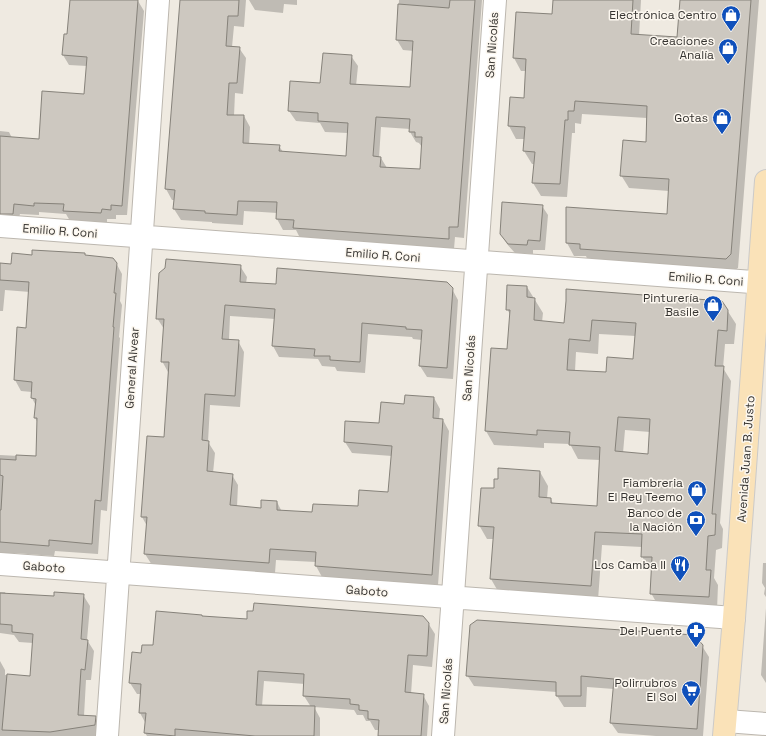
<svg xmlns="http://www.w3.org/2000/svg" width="766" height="736" font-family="'Space Grotesk',sans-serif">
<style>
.shadow{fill:#0003;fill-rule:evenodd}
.building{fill:#cdc8c0;stroke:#86827a;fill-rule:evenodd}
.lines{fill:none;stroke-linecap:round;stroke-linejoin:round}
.minor-casing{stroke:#bcb7af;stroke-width:24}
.major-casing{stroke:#cbcac9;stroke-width:24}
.minor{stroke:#fff;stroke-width:22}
.major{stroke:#fae2b8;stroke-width:22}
.labels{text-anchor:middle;stroke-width:3;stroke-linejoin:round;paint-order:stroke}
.poi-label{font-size:12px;fill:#363431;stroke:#fcf7ef;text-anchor:end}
.street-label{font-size:12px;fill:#363431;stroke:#fcf7ef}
</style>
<rect width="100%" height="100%" fill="#efeae1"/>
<path class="shadow" d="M 71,0 L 138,1 L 144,11 L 127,215 L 116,215 L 116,219 L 107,219 L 107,223 L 70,221 L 66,214 L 39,212 L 39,215 L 20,214 L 19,217 L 0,216 L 0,131 L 9,132 L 12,138 L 40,140 L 85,95 L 87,66 L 69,65 L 63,55 L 68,35 Z
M 181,0 L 246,0 L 244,27 L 234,26 L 232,47 L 239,48 L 246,58 L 243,94 L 235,93 L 234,116 L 244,116 L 250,127 L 249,145 L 279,146 L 283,152 L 347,157 L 348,133 L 325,132 L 320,123 L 296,121 L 289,111 L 321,84 L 351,56 L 358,66 L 356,86 L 411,88 L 414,51 L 403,50 L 397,40 L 399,0 L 482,0 L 464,238 L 455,237 L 454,249 L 300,238 L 296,230 L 283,230 L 277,219 L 277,213 L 244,211 L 243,225 L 212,223 L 212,222 L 181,220 L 174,209 L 175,200 L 172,200 L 166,189 ZM 381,127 L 410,129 L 410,132 L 416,142 L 419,143 L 422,147 L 421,171 L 387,168 L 381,158 L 379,158 Z
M 249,0 L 297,0 L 297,5 L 284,4 L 283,13 L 255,10 Z
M 554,0 L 641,0 L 639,36 L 678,38 L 681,0 L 759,0 L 738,268 L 733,271 L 588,261 L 586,256 L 574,256 L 567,243 L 668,216 L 669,191 L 629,188 L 621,175 L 646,143 L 647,118 L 582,114 L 581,124 L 575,123 L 575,133 L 572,133 L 567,197 L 541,196 L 533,183 L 535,164 L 532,164 L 524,151 L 525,139 L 516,139 L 509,126 L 525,99 L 526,71 L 521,71 L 514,58 L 552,15 Z
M 542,206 L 548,215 L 545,250 L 533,250 L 533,254 L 515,253 L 507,244 L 501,234 Z
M 33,256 L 85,256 L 116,263 L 122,274 L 120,301 L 122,305 L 119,337 L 120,338 L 107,511 L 101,510 L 98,554 L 55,551 L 54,556 L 15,553 L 15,555 L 0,554 L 0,455 L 37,457 L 38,423 L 35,418 L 36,406 L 32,398 L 32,392 L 21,391 L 15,380 L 27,329 L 30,292 L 5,290 L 3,311 L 0,311 L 0,264 L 12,265 Z
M 240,266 L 247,277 L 246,283 L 277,285 L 452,289 L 458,300 L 453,379 L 427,377 L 420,366 L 422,340 L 413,339 L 412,337 L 368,334 L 365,373 L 337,371 L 335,367 L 322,366 L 318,359 L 279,357 L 273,346 L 275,319 L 230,316 L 229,340 L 238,341 L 244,352 L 240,407 L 210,405 L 208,442 L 215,453 L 213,473 L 232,475 L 238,485 L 237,507 L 262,509 L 277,502 L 282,512 L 313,513 L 359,507 L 389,493 L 392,456 L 352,453 L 345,442 L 346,422 L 380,424 L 405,405 L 434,398 L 440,409 L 439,420 L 443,420 L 449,431 L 438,585 L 322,577 L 316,566 L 316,562 L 276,560 L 275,573 L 152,565 L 145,554 L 147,526 L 142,517 L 165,439 L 168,372 L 162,361 L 164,329 L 157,318 Z
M 527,287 L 543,313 L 542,322 L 565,324 L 567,301 L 727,310 L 736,324 L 734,344 L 725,344 L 723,368 L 731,381 L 720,523 L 723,529 L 722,548 L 716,550 L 714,578 L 718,585 L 717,610 L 659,607 L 651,593 L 652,570 L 649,570 L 642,556 L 642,547 L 602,545 L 598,600 L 499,593 L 491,579 L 494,539 L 487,539 L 479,525 L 495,489 L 540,472 L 548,486 L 547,499 L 551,499 L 553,504 L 598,507 L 600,460 L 578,459 L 570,444 L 544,443 L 544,448 L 494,445 L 486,431 L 508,350 L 511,316 L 507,309 ZM 599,334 L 636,336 L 634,360 L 607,373 L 575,371 L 576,352 L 598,354 ZM 625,430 L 650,432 L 649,455 L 623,453 Z
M 763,563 L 766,563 L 766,597 L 764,594 L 765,588 L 762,583 Z
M 0,592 L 5,592 L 6,594 L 54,597 L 83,595 L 90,606 L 87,640 L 94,651 L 91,680 L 86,680 L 84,716 L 95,717 L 101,727 L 97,736 L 0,736 L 0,661 L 5,670 L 5,675 L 31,677 L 33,643 L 19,642 L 14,635 L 0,633 Z
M 766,608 L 766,683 L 761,675 Z
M 248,620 L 428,623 L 435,634 L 432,667 L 413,665 L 411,694 L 423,695 L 429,706 L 427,736 L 379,736 L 379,730 L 375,730 L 370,721 L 366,721 L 363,715 L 357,715 L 354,710 L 314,707 L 320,718 L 320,736 L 147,736 L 145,733 L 146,724 L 140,713 L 141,694 L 137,694 L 130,683 L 142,654 L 154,646 ZM 264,681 L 305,684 L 304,696 L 311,707 L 262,706 Z
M 702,646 L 709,657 L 703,736 L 656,736 L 618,733 L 611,723 L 614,689 L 587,687 L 586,707 L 564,707 L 557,696 L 557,692 L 474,686 L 467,675 Z"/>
<path class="building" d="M 70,0 L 138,0 L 122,206 L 111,205 L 111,210 L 102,209 L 101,213 L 63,211 L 64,204 L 34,203 L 34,206 L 14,204 L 13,214 L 0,214 L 0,136 L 39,139 L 42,91 L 84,94 L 87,57 L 62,55 L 64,34 L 67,34 Z
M 180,0 L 239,0 L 238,16 L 228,16 L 226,46 L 240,47 L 237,83 L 229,83 L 227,115 L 244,115 L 243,143 L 280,145 L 279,151 L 346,156 L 348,123 L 318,121 L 318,113 L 288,111 L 290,81 L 320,83 L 323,53 L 352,55 L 350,84 L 410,87 L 413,41 L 396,40 L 398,4 L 449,8 L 450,0 L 475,0 L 458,227 L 449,227 L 449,239 L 293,228 L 294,220 L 276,219 L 277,202 L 238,201 L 237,215 L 205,213 L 205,211 L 173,209 L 175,190 L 165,189 ZM 376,117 L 410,119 L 409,132 L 415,132 L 415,137 L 422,137 L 420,169 L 380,167 L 381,157 L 373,156 Z
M 553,0 L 633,0 L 631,34 L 677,37 L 680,0 L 751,0 L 731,254 L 726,259 L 580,249 L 580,244 L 566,243 L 566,207 L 667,214 L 669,179 L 620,176 L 623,140 L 646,142 L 647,106 L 575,101 L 574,111 L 568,111 L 568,120 L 565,120 L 560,184 L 532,183 L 535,152 L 523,151 L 525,127 L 508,126 L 510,97 L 524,98 L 526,59 L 513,58 L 516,12 L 552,14 Z
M 502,202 L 543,205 L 540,241 L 528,240 L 527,245 L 508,244 L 500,234 Z
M 32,250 L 85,253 L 85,255 L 113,258 L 117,263 L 114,293 L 116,293 L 113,327 L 114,327 L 101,501 L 95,500 L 92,544 L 49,540 L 49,546 L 0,542 L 0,510 L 1,510 L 3,476 L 0,475 L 0,459 L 16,460 L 16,455 L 36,456 L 37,418 L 34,418 L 36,399 L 31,398 L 32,382 L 14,380 L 17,327 L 26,328 L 29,282 L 0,280 L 0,263 L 11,264 L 12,253 L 32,255 Z
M 166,259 L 241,265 L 240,282 L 276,284 L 277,268 L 447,282 L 453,288 L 447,368 L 419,366 L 422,330 L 406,329 L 406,327 L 362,323 L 360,362 L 330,360 L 330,356 L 314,356 L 315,349 L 272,346 L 275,309 L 225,305 L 222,339 L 239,340 L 235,396 L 205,394 L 202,440 L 209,441 L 207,471 L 233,474 L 230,505 L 261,508 L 261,500 L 277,501 L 277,510 L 312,512 L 313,504 L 358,506 L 359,490 L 388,492 L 392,446 L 344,442 L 345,421 L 379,423 L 381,402 L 404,404 L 405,395 L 434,397 L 433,418 L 443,419 L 432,575 L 315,566 L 316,552 L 270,549 L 269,563 L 144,554 L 147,517 L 141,517 L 147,436 L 164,437 L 169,362 L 161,362 L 164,319 L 156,319 L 159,273 L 165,268 Z
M 507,285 L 527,286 L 527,297 L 535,298 L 534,320 L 564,323 L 566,301 L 566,289 L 722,301 L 728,310 L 727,331 L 718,330 L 715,366 L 724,366 L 712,514 L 716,514 L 715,535 L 708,536 L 706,570 L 711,570 L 709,597 L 650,594 L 652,557 L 641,557 L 642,534 L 595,532 L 591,586 L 490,579 L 494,527 L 478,526 L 481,488 L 494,488 L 494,479 L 498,479 L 498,468 L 540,471 L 539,497 L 551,498 L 551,503 L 597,506 L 600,447 L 569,445 L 570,432 L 537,430 L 537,435 L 485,431 L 491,348 L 507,349 L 510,310 L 506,310 ZM 592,320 L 636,323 L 633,359 L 607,357 L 606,372 L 567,370 L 569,339 L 590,341 ZM 618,417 L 650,419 L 648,454 L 615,451 Z
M 54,592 L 84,594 L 81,639 L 88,640 L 85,670 L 81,669 L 78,715 L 96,716 L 95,725 L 50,732 L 2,730 L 7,674 L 30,676 L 33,634 L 12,632 L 12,625 L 0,624 L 0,593 L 54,596 Z
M 254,603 L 423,616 L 429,623 L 427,656 L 408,655 L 405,692 L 424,694 L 421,736 L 378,736 L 379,720 L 368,719 L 368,711 L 359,710 L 359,705 L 350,704 L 350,699 L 303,696 L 304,674 L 258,671 L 256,705 L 315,706 L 314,736 L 255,736 L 175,729 L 175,736 L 144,733 L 146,713 L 139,713 L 141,684 L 129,683 L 132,652 L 141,653 L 142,645 L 153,645 L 156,611 L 202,615 L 202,616 L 247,619 L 247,611 L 253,611 Z
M 477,620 L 694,635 L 703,645 L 697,729 L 610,723 L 614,679 L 581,676 L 581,696 L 556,696 L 556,682 L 466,676 L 470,625 Z"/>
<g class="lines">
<defs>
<path id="minor" d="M 0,226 L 766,283
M 0,564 L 734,618
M 726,721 L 766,724
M 107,736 L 158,0
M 443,736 L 495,0"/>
<path id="major" d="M 724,736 L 734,618 L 766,181"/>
</defs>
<use href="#minor" class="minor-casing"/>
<use href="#major" class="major-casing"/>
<use href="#minor" class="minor"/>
<use href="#major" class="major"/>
</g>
<defs>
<symbol id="shop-pin" viewBox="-11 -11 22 30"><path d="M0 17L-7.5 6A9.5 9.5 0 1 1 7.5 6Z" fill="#0f50bb" stroke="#fcf7ef"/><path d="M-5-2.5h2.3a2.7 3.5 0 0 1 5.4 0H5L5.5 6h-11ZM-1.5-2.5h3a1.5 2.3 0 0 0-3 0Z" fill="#fff"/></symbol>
<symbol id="bank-pin" viewBox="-11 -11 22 30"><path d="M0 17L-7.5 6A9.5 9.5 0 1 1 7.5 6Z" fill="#0f50bb" stroke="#fcf7ef"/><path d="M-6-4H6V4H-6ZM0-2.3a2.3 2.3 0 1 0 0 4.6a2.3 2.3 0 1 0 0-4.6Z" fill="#fff"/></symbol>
<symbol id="restaurant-pin" viewBox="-11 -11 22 30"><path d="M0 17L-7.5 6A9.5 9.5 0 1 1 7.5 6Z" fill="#0f50bb" stroke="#fcf7ef"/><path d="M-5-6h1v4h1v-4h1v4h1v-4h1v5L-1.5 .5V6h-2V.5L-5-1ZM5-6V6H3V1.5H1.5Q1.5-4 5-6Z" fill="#fff"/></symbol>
<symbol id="pharmacy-pin" viewBox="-11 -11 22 30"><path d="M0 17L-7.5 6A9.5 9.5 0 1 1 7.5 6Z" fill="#0f50bb" stroke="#fcf7ef"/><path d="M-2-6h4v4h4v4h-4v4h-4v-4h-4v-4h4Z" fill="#fff"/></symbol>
<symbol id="supermarket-pin" viewBox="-11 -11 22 30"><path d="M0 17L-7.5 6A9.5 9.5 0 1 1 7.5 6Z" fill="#0f50bb" stroke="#fcf7ef"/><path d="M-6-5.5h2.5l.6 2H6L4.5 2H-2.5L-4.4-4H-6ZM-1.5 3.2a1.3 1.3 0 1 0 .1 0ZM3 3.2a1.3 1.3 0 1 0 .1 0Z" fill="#fff"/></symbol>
</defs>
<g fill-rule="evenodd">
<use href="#shop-pin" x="720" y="4" width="22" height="30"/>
<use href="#shop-pin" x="717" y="37" width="22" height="30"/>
<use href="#shop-pin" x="711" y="107" width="22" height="30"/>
<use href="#shop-pin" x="702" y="294" width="22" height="30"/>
<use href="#shop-pin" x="686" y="479" width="22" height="30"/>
<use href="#bank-pin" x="685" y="509" width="22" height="30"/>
<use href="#restaurant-pin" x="669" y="554" width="22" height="30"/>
<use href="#pharmacy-pin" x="685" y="620" width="22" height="30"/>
<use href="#supermarket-pin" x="680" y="679" width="22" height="30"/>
</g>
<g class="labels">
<g class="poi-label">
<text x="717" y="19">Electrónica Centro</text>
<text x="714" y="45">Creaciones<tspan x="714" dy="14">Analía</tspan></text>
<text x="708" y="122">Gotas</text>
<text x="699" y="302">Pinturería<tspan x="699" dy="14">Basile</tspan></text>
<text x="683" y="487">Fiambreria<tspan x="683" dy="14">El Rey Teemo</tspan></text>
<text x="682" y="517">Banco de<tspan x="682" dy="14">la Nación</tspan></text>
<text x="666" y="569">Los Camba II</text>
<text x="682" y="635">Del Puente</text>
<text x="677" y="687">Polirrubros<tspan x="677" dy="14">El Sol</tspan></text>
</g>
<g class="street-label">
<text transform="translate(492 45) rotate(-86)" y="4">San Nicolás</text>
<text transform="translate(60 231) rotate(4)" y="4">Emilio R. Coni</text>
<text transform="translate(383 255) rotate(4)" y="4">Emilio R. Coni</text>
<text transform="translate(706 279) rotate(4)" y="4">Emilio R. Coni</text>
<text transform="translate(132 368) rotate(-86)" y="4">General Alvear</text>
<text transform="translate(469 368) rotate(-86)" y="4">San Nicolás</text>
<text transform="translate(746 459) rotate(-86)" y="4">Avenida Juan B. Justo</text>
<text transform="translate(44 567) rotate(4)" y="4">Gaboto</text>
<text transform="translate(367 591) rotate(4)" y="4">Gaboto</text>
<text transform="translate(446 691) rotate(-86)" y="4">San Nicolás</text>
</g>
</g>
</svg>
